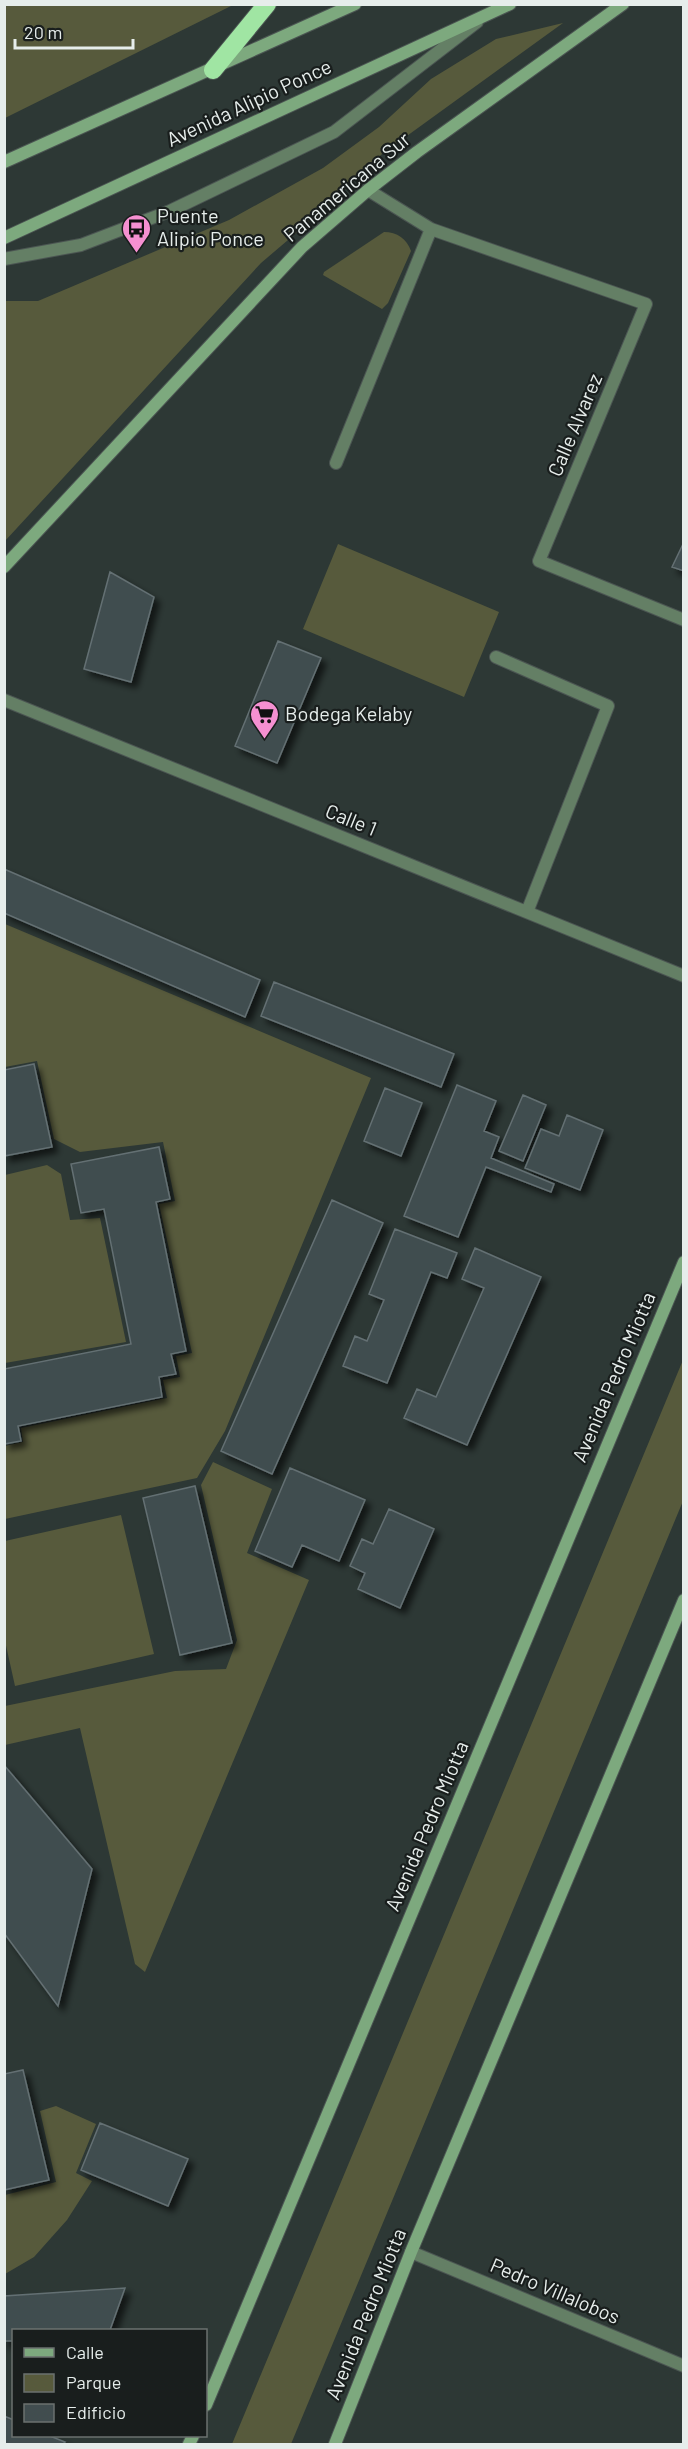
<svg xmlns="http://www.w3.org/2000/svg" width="688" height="2449" font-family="Barlow,sans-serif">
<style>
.green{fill:#575a3c}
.building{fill:#414d4f;stroke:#647073;stroke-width:1.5;filter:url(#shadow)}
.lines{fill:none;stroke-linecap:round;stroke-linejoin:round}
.lane-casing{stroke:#4b5552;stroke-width:14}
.street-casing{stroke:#4b5552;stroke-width:14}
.secondary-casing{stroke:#4b5552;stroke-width:14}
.highway-casing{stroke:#4b5552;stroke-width:20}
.lane{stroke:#647f65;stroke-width:12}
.street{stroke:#647f65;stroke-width:12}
.secondary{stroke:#7da97e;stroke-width:12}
.highway{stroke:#a0e5a3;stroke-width:18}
.labels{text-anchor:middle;stroke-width:4.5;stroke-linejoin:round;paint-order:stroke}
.street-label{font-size:20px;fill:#e6edeb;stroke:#191e1d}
.poi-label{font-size:20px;fill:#e6edeb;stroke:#191e1d;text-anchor:start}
</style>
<defs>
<filter id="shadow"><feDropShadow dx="5.5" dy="5.5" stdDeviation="3" flood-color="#0009"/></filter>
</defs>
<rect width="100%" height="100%" fill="#2d3835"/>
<path class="green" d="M 5,4 L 233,4 L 233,5 L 5,118 Z
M 563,23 L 382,154 L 328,206 L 261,263 L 5,541 L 5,301 L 38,301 L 229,220 L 323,168 L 379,127 L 431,79 L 496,39 Z
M 384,232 C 397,232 407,239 411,251 L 388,303 L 382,309 L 323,275 L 324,272 Z
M 338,544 L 499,612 L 464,697 L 303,629 Z
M 5,924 L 371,1078 L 225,1431 L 197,1478 L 5,1519 L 5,1446 L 23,1442 L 21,1428 L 167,1398 L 163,1380 L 180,1377 L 176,1356 L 192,1353 L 159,1204 L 175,1201 L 163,1142 L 80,1152 L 54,1139 L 37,1061 L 5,1067 Z
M 47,1165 L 61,1174 L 70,1220 L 100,1218 L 126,1342 L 5,1363 L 5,1175 Z
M 683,1360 L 683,1501 L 291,2444 L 232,2444 Z
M 213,1462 L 272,1489 L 247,1553 L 309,1580 L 145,1972 L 135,1964 L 80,1728 L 5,1745 L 5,1706 L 175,1671 L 226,1669 L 237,1640 L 201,1485 Z
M 121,1515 L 154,1654 L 15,1686 L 5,1641 L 5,1541 Z
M 56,2106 L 96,2124 L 76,2173 L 92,2181 L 67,2220 L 34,2257 L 5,2274 L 5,2195 L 56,2182 L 40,2111 Z"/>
<path class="building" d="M 684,542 L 684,571 L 672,567 Z
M 110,572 L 154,597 L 131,682 L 84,669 Z
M 278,641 L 321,658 L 277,763 L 235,746 Z
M 4,869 L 260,980 L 245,1017 L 4,913 Z
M 274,982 L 454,1054 L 441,1087 L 261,1016 Z
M 34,1064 L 52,1147 L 4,1156 L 4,1070 Z
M 457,1085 L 496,1101 L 484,1131 L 499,1137 L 491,1158 L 554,1184 L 551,1192 L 486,1167 L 458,1237 L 404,1216 Z
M 385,1088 L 422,1103 L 401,1156 L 364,1141 Z
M 523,1095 L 546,1105 L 523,1161 L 499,1151 Z
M 567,1115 L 603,1130 L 580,1190 L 525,1168 L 541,1129 L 559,1136 Z
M 159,1147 L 170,1199 L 156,1202 L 186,1351 L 171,1354 L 176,1374 L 159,1377 L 162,1397 L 18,1426 L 21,1441 L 4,1444 L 4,1369 L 131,1344 L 104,1209 L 81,1213 L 71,1164 Z
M 332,1200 L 383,1223 L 272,1474 L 221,1451 Z
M 395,1229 L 457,1253 L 447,1278 L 431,1272 L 387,1383 L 343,1366 L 355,1336 L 367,1341 L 384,1300 L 369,1294 Z
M 475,1248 L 541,1277 L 467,1445 L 404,1418 L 417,1389 L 436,1397 L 484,1288 L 462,1279 Z
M 290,1468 L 365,1500 L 339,1561 L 302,1545 L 292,1567 L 255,1551 Z
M 195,1486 L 232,1643 L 180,1655 L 143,1498 Z
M 389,1509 L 434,1529 L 400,1608 L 358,1589 L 365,1573 L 350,1566 L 362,1539 L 373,1544 Z
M 4,1765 L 92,1869 L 58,2006 L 4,1933 Z
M 23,2070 L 49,2180 L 4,2190 L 4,2074 Z
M 100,2123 L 188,2159 L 168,2206 L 81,2170 Z
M 125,2288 L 110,2330 L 14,2330 L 14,2341 L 6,2341 L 4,2343 L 4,2296 Z
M 4,2416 L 14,2420 L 14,2436 L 50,2436 L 65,2442 L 63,2444 L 4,2444 Z"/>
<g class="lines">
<defs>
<path id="lane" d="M 4,259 L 81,245 L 170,211 L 334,132 L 477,22"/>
<path id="street" d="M 368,190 L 431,229 L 646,304 L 539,561 L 684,620
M 336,463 L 431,229
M 496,657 L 608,706 L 527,912
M 4,700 L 684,976
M 411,2252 L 684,2366"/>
<path id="secondary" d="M 4,162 L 355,4
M 4,238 L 510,4
M 4,567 L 302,247 L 368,190 L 417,152 L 623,4
M 206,2405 L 684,1262
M 189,2444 L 193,2436
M 335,2444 L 411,2252 L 684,1600"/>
<path id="highway" d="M 213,70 L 267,4"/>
</defs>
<use href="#lane" class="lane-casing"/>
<use href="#street" class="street-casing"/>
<use href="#secondary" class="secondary-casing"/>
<use href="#highway" class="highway-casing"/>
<use href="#lane" class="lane"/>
<use href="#street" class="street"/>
<use href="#secondary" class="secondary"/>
<use href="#highway" class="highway"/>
</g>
<defs>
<symbol id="bus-pin" viewBox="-11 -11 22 30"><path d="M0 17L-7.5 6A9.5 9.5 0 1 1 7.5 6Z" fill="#f590d1" stroke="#191e1d"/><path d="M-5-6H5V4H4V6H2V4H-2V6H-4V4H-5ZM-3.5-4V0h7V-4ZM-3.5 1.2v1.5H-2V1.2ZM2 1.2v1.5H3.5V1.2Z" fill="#111"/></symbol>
<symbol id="supermarket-pin" viewBox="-11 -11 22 30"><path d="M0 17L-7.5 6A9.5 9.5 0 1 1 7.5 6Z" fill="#f590d1" stroke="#191e1d"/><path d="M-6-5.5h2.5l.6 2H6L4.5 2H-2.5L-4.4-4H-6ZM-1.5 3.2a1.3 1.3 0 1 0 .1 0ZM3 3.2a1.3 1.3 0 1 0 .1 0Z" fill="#111"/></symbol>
</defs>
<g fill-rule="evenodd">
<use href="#bus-pin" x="120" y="212" width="33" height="45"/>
<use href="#supermarket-pin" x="248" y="698" width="33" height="45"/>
</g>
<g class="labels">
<g class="street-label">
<text transform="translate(249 103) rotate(-25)" y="7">Avenida Alipio Ponce</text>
<text transform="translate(347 187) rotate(-40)" y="7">Panamericana Sur</text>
<text transform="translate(575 425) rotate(-67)" y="7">Calle Alvarez</text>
<text transform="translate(351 820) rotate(22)" y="7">Calle 1</text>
<text transform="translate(614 1377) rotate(-67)" y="7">Avenida Pedro Miotta</text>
<text transform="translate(427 1826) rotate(-67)" y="7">Avenida Pedro Miotta</text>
<text transform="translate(555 2291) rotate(23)" y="7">Pedro Villalobos</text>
<text transform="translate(366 2314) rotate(-68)" y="7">Avenida Pedro Miotta</text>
</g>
<g class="poi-label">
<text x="157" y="223">Puente<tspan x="157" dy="23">Alipio Ponce</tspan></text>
<text x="285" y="721">Bodega Kelaby</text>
</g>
</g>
<rect width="688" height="2449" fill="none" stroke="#e6edeb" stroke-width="12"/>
<rect x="12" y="2329" width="195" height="108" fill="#191e1d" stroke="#6b716f" stroke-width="1.5"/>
<rect x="24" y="2348" width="30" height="9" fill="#7da97e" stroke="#6b716f" stroke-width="1.5"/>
<text x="66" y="2359" font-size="18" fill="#e6edeb">Calle</text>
<rect x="24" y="2374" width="30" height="18" fill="#575a3c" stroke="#6b716f" stroke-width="1.5"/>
<text x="66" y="2389" font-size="18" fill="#e6edeb">Parque</text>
<rect x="24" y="2404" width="30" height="18" fill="#414d4f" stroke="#6b716f" stroke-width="1.5"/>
<text x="66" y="2419" font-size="18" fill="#e6edeb">Edificio</text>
<path d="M15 39v9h118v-9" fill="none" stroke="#e6edeb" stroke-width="3"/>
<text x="24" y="39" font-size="18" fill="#e6edeb" stroke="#191e1d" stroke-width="4.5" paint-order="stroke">20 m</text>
</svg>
